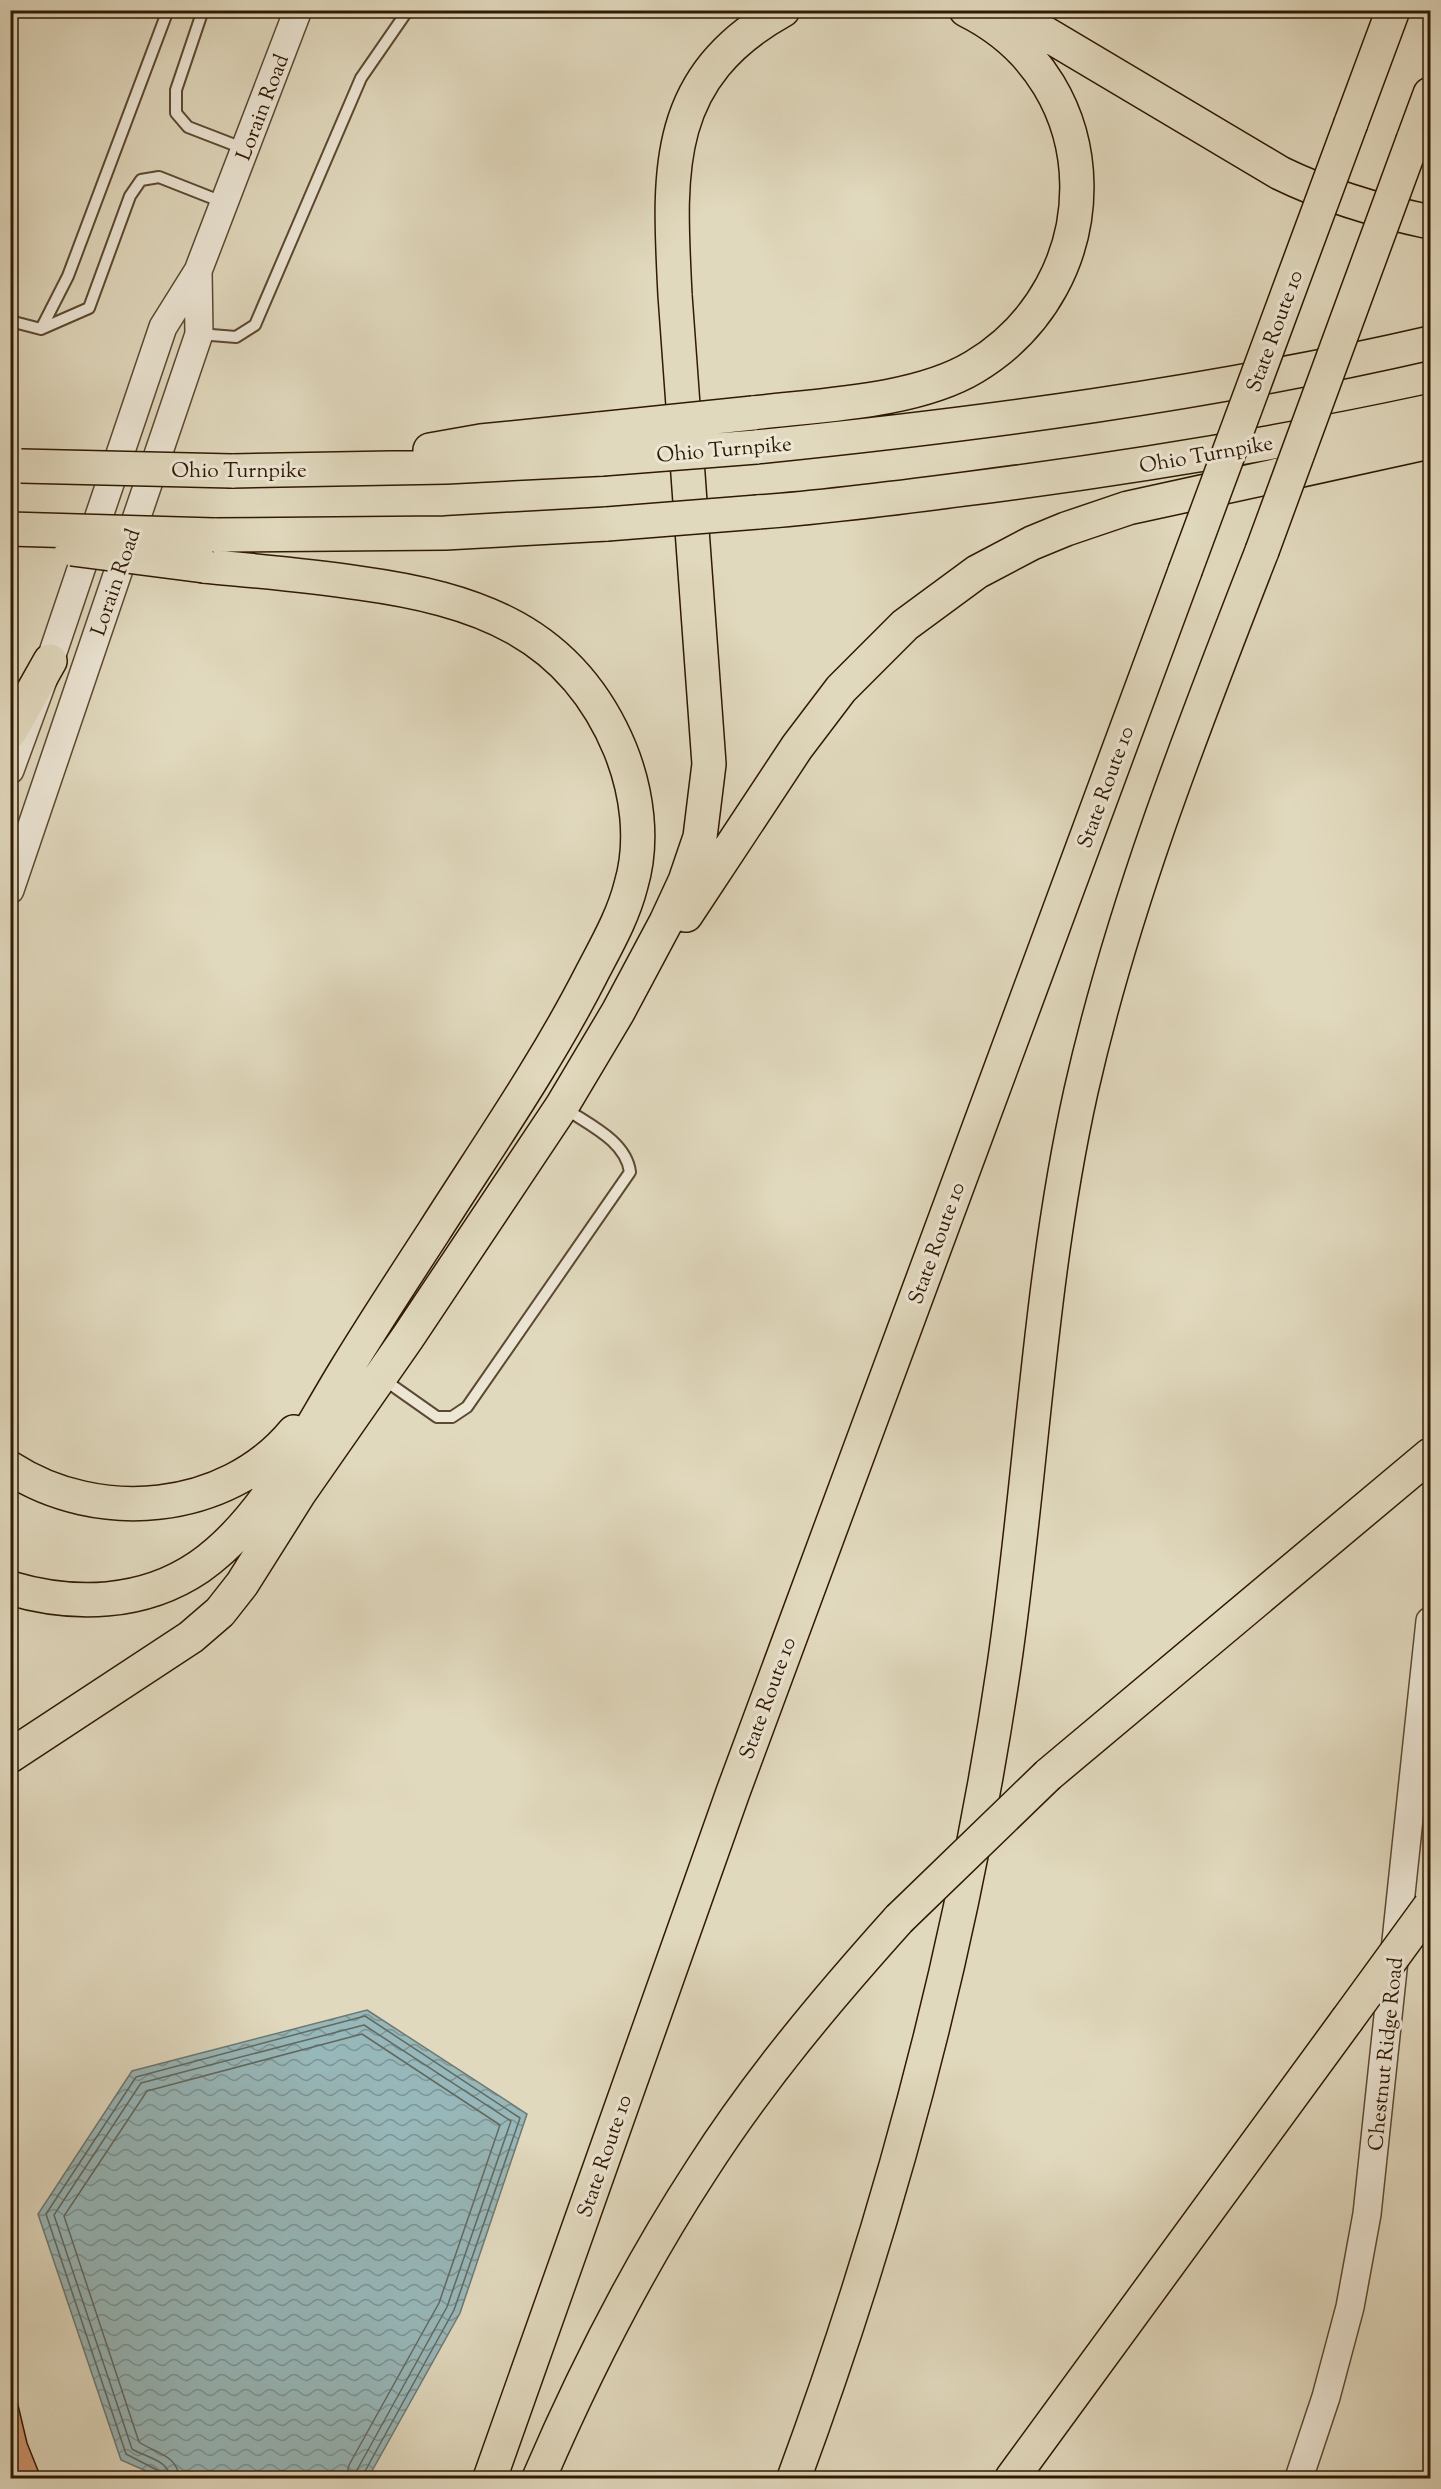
<svg xmlns="http://www.w3.org/2000/svg" width="1441" height="2489" font-family="'Sorts Mill Goudy',serif">
<style>
.water{fill:url(#water-waves);stroke:#6e7970;stroke-width:1.5}
.lines{fill:none;stroke-linecap:round;stroke-linejoin:round}
.shore{stroke:#64695d;stroke-width:1.5}
.building{fill:#cf9571;stroke:#301a00;stroke-width:1.5}
.service-casing{stroke:#5c4a30;stroke-width:14}
.tertiary-casing{stroke:#5c4a30;stroke-width:30}
.motorway-casing{stroke:#301a00;stroke-width:36}
.service{stroke:#ece6d5;stroke-width:10}
.tertiary{stroke:#ece6d5;stroke-width:27}
.motorway{stroke:#e1d9be;stroke-width:33}
.motorway-bridge-casing{stroke:#301a00;stroke-width:36;stroke-linecap:butt}
.motorway-bridge{stroke:#e1d9be;stroke-width:33}
.labels{text-anchor:middle;stroke-width:6;stroke-linejoin:round;paint-order:stroke}
.street-label{font-size:21px;fill:#301a00;stroke:#ece6d5}
</style>
<defs>
<pattern id="water-waves" width="16" height="10" patternUnits="userSpaceOnUse" patternTransform="scale(1.5)"><rect width="16" height="10" fill="#97b8ba"/><path d="M0 5q4-4 8 0t8 0" fill="none" stroke="#7c9595"/></pattern>
</defs>
<rect width="100%" height="100%" fill="#e1d9be"/>
<filter id="stains"><feTurbulence type="fractalNoise" baseFrequency=".00333" numOctaves="4"/><feColorMatrix values="0 0 0 0 .2 0 0 0 0 .09 0 0 0 0 .02 0 0 0 .5 -.17"/></filter>
<radialGradient id="worn" r=".72"><stop offset=".6" stop-color="#630" stop-opacity="0"/><stop offset="1" stop-color="#630" stop-opacity=".3"/></radialGradient>
<path class="water" d="M 367,2010 L 527,2114 L 460,2313 L 368,2478 L 162,2478 L 121,2460 L 38,2214 L 132,2071 Z"/>
<g class="lines">
<path class="shore" d="M 163,2478 L 159,2471 L 126,2454 L 46,2214 L 136,2077 L 365,2016 L 520,2118 L 454,2310 L 364,2473 L 363,2478
M 170,2478 C 169,2460 145,2457 132,2449 L 54,2215 L 141,2083 L 364,2025 L 511,2121 L 447,2307 L 357,2470 L 355,2478
M 179,2478 C 178,2455 155,2453 139,2442 L 64,2216 L 147,2091 L 362,2034 L 500,2125 L 439,2303 L 349,2465 L 346,2478"/>
</g>
<path class="building" d="M 17,2401 L 27,2443 L 41,2478 L 10,2478 L 10,2402 Z"/>
<g class="lines">
<defs>
<path id="service" d="M 203,10 L 176,90 L 176,113 L 188,127 L 245,149
M 10,321 L 41,329 L 89,308 L 130,196 L 141,180 L 159,177 L 225,203
M 41,329 L 68,276 L 168,10
M 199,334 L 236,337 L 255,325 L 361,78 L 408,10
M 383,1379 L 437,1417 L 452,1417 L 467,1407 L 630,1172 C 626,1141 589,1125 566,1109"/>
<path id="tertiary" d="M 10,770 L 50,661 L 163,327 L 198,271 L 298,10
M 10,890 L 199,334 L 198,271
M 1299,2478 L 1326,2397 L 1350,2307 L 1367,2214 L 1430,1621"/>
<path id="motorway" d="M 1006,10 L 1280,173 C 1329,197 1378,211 1430,222
M 1351,123 L 1393,10
M 1413,140 L 1430,94
M 753,413 C 820,405 916,402 974,367 C 1112,284 1113,83 966,10
M 756,447 C 982,424 1208,394 1430,343
M 430,450 L 481,441 L 599,429
M 232,471 L 446,467 L 602,459
M 758,512 C 827,507 896,498 965,489 C 1122,469 1277,444 1430,411
M 214,535 L 445,533 L 607,524
M 10,732 L 50,661
M 686,915 L 797,747 L 841,689 L 905,625 L 977,572 L 1032,543 L 1066,529 L 1128,508 L 1430,442
M 10,1468 C 98,1525 226,1514 294,1432
M 10,1588 C 74,1607 143,1605 199,1567 C 265,1521 304,1438 345,1371 C 373,1325 403,1279 433,1233 C 487,1148 545,1065 591,975 C 606,946 623,917 631,885 C 644,841 637,791 620,749 C 571,631 476,599 359,583 C 307,575 256,571 204,566
M 10,1756 L 191,1637 L 220,1612 L 242,1584 L 300,1492 L 408,1337 L 562,1106 L 618,1012 L 666,922 L 685,881 L 700,837 L 709,764 L 675,295 C 669,173 661,78 783,10
M 1048,1775 L 1430,1455
M 490,2478 L 733,1792 L 1185,571
M 539,2478 C 585,2371 638,2267 702,2169 C 759,2080 828,1998 899,1919
M 794,2478 C 891,2215 963,1944 1004,1666 C 1032,1475 1039,1280 1081,1091 C 1123,905 1193,728 1262,551
M 1012,2478 L 1347,2020"/>
</defs>
<use href="#service" class="service-casing"/>
<use href="#tertiary" class="tertiary-casing"/>
<use href="#motorway" class="motorway-casing"/>
<use href="#service" class="service"/>
<use href="#tertiary" class="tertiary"/>
<use href="#motorway" class="motorway"/>
<defs>
<path id="motorway-bridge" d="M 599,429 L 753,413
M 602,459 L 756,447
M 21,466 L 232,471
M 607,524 L 758,512
M 10,529 L 214,535
M 72,549 L 204,566
M 1262,551 L 1413,140
M 1185,571 L 1351,123
M 899,1919 L 1048,1775
M 1347,2020 L 1430,1906"/>
</defs>
<use href="#motorway-bridge" class="motorway-bridge-casing"/>
<use href="#motorway-bridge" class="motorway-bridge"/>
</g>
<g class="labels">
<g class="street-label">
<text transform="translate(262 107) rotate(-69)" y="7">Lorain Road</text>
<text transform="translate(1274 331) rotate(-70)" y="7">State Route 10</text>
<text transform="translate(724 449) rotate(-5)" y="7">Ohio Turnpike</text>
<text transform="translate(1206 454) rotate(-10)" y="7">Ohio Turnpike</text>
<text x="239" y="477">Ohio Turnpike</text>
<text transform="translate(115 582) rotate(-71)" y="7">Lorain Road</text>
<text transform="translate(1105 787) rotate(-70)" y="7">State Route 10</text>
<text transform="translate(936 1243) rotate(-70)" y="7">State Route 10</text>
<text transform="translate(767 1698) rotate(-70)" y="7">State Route 10</text>
<text transform="translate(1385 2054) rotate(-84)" y="7">Chestnut Ridge Road</text>
<text transform="translate(604 2156) rotate(-71)" y="7">State Route 10</text>
</g>
</g>
<rect width="1441" height="2489" fill="none" stroke="#e1d9be" stroke-width="36"/>
<rect x="12" y="12" width="1417" height="2465" fill="none" stroke="#301a00" stroke-width="3"/>
<rect x="18" y="18" width="1405" height="2453" fill="none" stroke="#301a00" stroke-width="1.5"/>
<rect width="100%" height="100%" filter="url(#stains)"/>
<rect width="100%" height="100%" fill="url(#worn)"/>
</svg>
